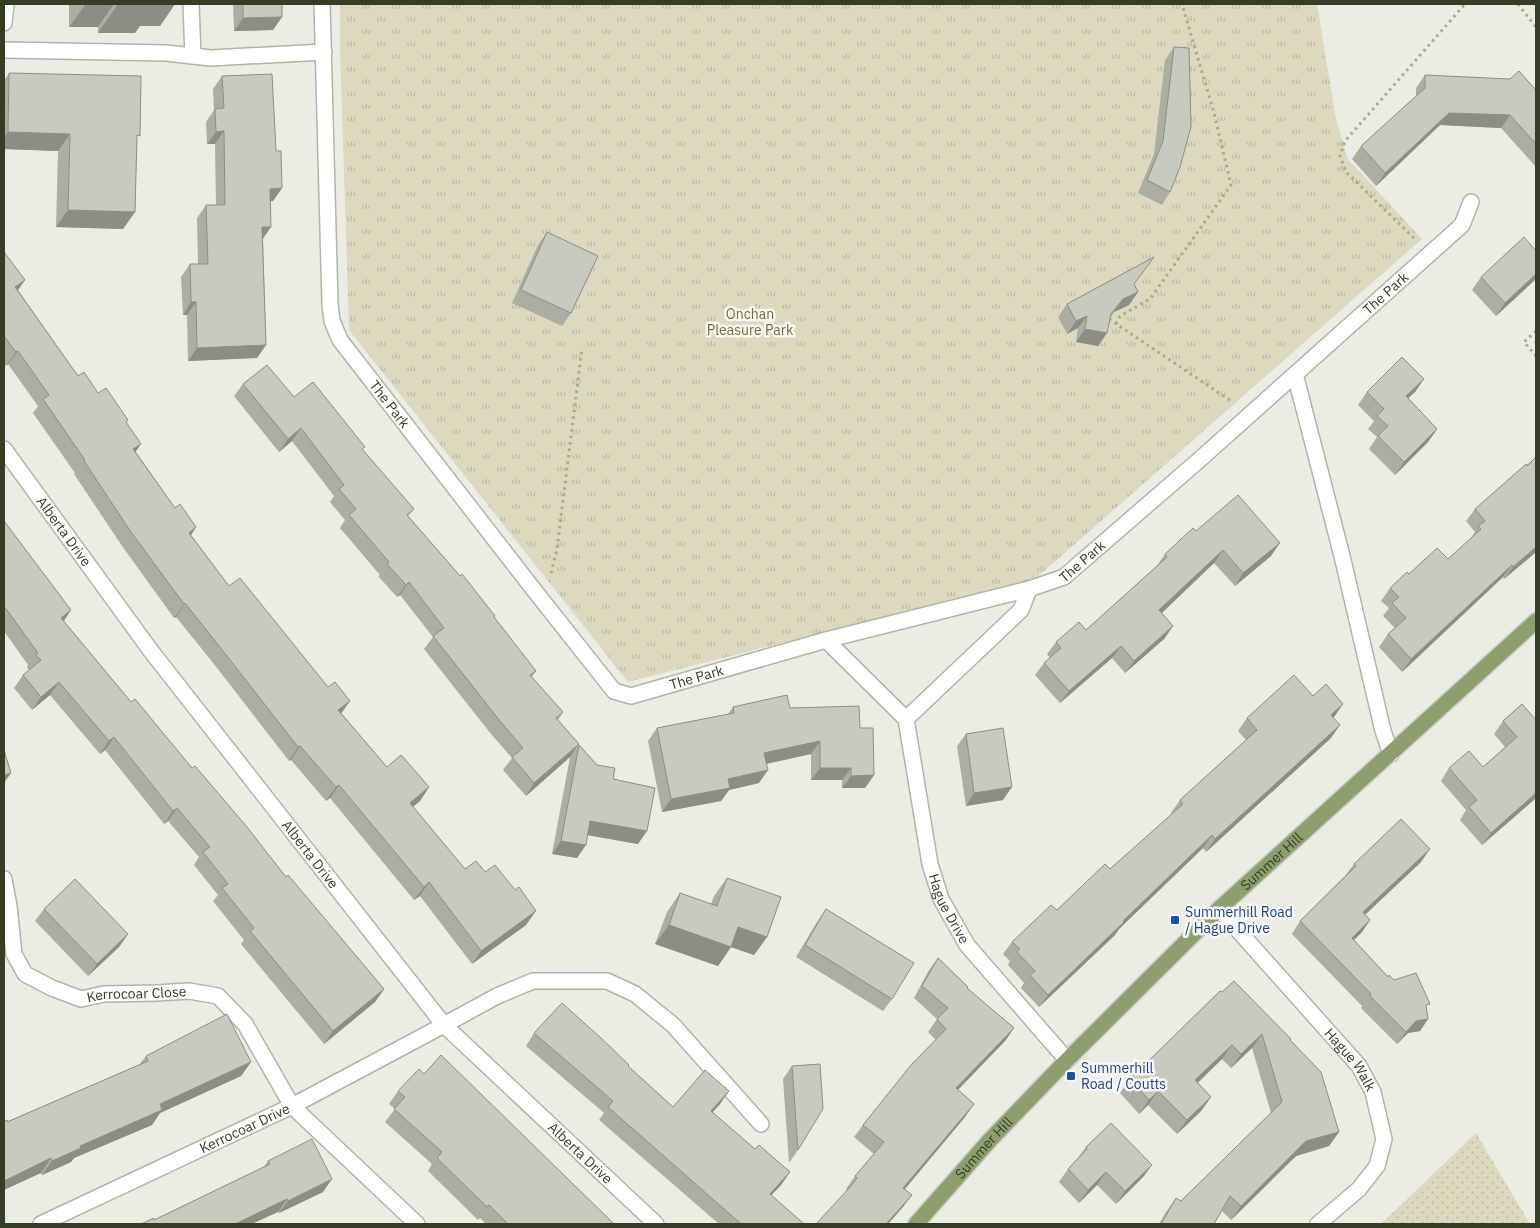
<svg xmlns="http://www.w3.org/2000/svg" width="1540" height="1228" font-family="'IBM Plex Sans',sans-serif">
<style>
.grass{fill:url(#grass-dots)}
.park{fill:url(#park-tufts)}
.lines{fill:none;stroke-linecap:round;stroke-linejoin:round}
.service-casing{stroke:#b1b5a7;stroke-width:18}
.minor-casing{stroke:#b1b5a7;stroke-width:18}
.primary-casing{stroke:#c6c9c2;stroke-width:18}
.path{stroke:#a2ae87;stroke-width:3;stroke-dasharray:2.5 4;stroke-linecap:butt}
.service{stroke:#fff;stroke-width:15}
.minor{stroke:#fff;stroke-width:15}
.primary{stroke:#8d9f6c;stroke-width:15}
.wall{fill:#acaea3}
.shaded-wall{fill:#8c8d84}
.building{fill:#c8cabd;stroke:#8c8d84}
.transit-dot{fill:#1a4fb4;stroke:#f9f9f5;stroke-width:2}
.labels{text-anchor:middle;stroke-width:5;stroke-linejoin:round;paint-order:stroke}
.street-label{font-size:14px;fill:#353d25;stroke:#f9f9f5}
.park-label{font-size:14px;fill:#717231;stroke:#f9f9f5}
.transit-label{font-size:14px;fill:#164399;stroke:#f9f9f5;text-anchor:start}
</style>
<defs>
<pattern id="grass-dots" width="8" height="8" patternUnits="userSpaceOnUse" patternTransform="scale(1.25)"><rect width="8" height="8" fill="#dcd9bf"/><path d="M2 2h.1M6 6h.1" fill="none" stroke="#bdbba4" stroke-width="1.8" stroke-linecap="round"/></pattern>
<pattern id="park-tufts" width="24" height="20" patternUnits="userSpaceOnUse" patternTransform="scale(1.25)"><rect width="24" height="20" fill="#dcd9bf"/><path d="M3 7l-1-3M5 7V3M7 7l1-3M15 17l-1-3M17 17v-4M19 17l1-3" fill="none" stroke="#bdbba4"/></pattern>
</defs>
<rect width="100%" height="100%" fill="#ebede4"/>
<path class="grass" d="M 1476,1133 L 1530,1224 L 1381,1224 Z"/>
<path class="park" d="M 340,4 L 1317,4 L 1336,119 L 1348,159 L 1422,239 L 1035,579 L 628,682 L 349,330 L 340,49 Z"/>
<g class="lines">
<defs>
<path id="service" d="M 4,23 L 6,4
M 4,50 L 166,53 L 211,58 L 324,52
M 444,1025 L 497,996 L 533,981 L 607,981 L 635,994 L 673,1025 L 761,1124
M 292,1106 L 417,1224"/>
<g id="minor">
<path d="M 191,4 L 193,56"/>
<path id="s1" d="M 322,4 L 330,304 L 332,321 L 340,340 L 534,590 L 614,691 L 631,696 L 826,640 L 1029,589 L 1064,577 L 1198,461 L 1462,225 L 1471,202"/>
<path d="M 1295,374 L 1342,556 L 1383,731 L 1391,754"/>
<path id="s2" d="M 4,449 L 151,651 L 444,1025 L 656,1224"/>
<path id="s3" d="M 826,640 L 906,719 L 930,864 L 941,899 L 967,945 L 1067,1060"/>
<path d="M 906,719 L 1021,610 L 1029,589"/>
<path id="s4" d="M 4,879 L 9,906 L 14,954 L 25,974 L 52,988 L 81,999 L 104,994 L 156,993 L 189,991 L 218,996 L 245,1024 L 292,1106"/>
<path id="s5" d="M 1219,909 L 1359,1066 L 1373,1092 L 1384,1139 L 1377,1166 L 1359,1189 L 1318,1224"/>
<path id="s6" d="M 41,1224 L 292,1106 L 444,1025"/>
</g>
<g id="primary">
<path id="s7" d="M 916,1224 L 990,1140 L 1067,1060 L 1219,909 L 1536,621"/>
</g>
</defs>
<use href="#service" class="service-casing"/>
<use href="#minor" class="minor-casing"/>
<use href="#primary" class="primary-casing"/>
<path class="path" d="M 1518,4 L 1536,27
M 1414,238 L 1346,172 L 1340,156 L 1345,141 L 1465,4
M 1109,319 L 1231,401
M 1116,324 L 1120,316 L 1150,299 L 1231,185 L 1214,113 L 1182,4
M 1536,331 L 1524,342 L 1536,356
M 551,573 L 557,549 L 582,348"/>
<use href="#service" class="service"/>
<use href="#minor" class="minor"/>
<use href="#primary" class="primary"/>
</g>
<path class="wall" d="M 69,4 L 175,4 L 160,26 L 140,26 L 135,33 L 98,33 L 98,27 L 69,27 Z
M 233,4 L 282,4 L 282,17 L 273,30 L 234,31 Z
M 1174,47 L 1170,192 L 1162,205 L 1138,193 L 1154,154 L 1165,60 Z
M 9,73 L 137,140 L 135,212 L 123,229 L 56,227 L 58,151 L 4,149 L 4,81 Z
M 1425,75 L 1536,90 L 1536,167 L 1501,128 L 1440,125 L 1376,186 L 1352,159 L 1361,146 L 1416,96 L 1416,88 Z
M 222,76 L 276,151 L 282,188 L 273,201 L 271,201 L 263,239 L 266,345 L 257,358 L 188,361 L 187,315 L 183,315 L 181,277 L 190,264 L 198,264 L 197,218 L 206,205 L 216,205 L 215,144 L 207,144 L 206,122 L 214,110 L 213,89 Z
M 547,232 L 571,313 L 562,326 L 512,303 L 538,245 Z
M 1536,251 L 1536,279 L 1496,316 L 1472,290 L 1481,277 Z
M 4,252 L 25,280 L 18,290 L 78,376 L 98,393 L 127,423 L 136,452 L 175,508 L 196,527 L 191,535 L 229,586 L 328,687 L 350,701 L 341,713 L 387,767 L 429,787 L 420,801 L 413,807 L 465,869 L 526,925 L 472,964 L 420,896 L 414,900 L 330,798 L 326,801 L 291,760 L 289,761 L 214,664 L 176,617 L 174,618 L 122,546 L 74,474 L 75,473 L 33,413 L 38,406 L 8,364 L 6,366 L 4,363 Z
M 1134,284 L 1138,292 L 1129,305 L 1114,312 L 1111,316 L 1107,333 L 1098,346 L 1076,342 L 1078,328 L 1067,334 L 1058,317 L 1067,304 Z
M 1536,339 L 1536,345 L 1534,342 Z
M 1424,379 L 1415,392 L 1408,398 L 1437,429 L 1428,442 L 1395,475 L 1369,449 L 1377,437 L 1368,429 L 1374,421 L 1358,405 L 1367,392 Z
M 243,384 L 294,397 L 362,450 L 414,509 L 408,516 L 495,616 L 494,618 L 536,671 L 532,677 L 563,712 L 558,720 L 579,744 L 570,757 L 526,796 L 503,770 L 512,758 L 491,734 L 424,649 L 433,637 L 400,595 L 397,597 L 378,576 L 380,575 L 340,528 L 345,520 L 330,502 L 334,496 L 292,441 L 279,452 L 234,396 Z
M 1536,457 L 1536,552 L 1504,579 L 1503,577 L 1402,672 L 1379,647 L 1388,634 L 1395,628 L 1383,616 L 1389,608 L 1381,601 L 1390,588 L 1409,574 L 1448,559 L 1470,540 L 1475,532 L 1466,521 L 1475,509 Z
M 4,521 L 71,610 L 64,621 L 131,702 L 192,768 L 286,877 L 384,989 L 375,1002 L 324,1044 L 241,944 L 244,940 L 213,901 L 218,895 L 194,865 L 199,857 L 168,821 L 164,824 L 105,750 L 100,754 L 50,695 L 32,710 L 14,688 L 23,675 L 29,670 L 27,667 L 28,665 L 4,631 Z
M 1196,531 L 1271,556 L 1235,586 L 1214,563 L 1162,613 L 1173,626 L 1164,639 L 1125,673 L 1112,658 L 1060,703 L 1035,675 L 1044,663 L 1050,658 L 1047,654 L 1056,642 L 1086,630 L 1156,567 L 1165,554 Z
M 1313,696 L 1343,704 L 1333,718 L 1331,738 L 1206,852 L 1203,848 L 1119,929 L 1115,935 L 1039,1007 L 1021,988 L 1024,983 L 1008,965 L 1010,961 L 1003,954 L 1012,942 L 1057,910 L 1110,869 L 1172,814 L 1171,813 L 1180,800 L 1246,740 L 1238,731 L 1247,718 Z
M 1522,704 L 1536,798 L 1482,845 L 1460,820 L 1466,810 L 1441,781 L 1449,768 L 1483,767 L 1505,747 L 1494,734 L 1503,721 Z
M 733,707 L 790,708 L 860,728 L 874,775 L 865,788 L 842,788 L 842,780 L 811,780 L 811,754 L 767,764 L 759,783 L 729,790 L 721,801 L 662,812 L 648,741 L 657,728 L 728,714 Z
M 966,734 L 1003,800 L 966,806 L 957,746 Z
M 579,745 L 597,765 L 613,779 L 638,844 L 588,835 L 577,858 L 552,854 L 570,757 Z
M 1421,862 L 1365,915 L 1370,920 L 1362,932 L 1354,940 L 1388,977 L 1426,1008 L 1428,1019 L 1420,1031 L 1408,1033 L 1397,1044 L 1361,1008 L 1362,1006 L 1292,934 L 1300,921 L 1345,876 L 1354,864 Z
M 727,878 L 767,937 L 754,955 L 731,947 L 718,966 L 655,944 L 667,912 L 680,893 L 711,904 L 714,896 Z
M 44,909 L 128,934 L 119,947 L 88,976 L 35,921 Z
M 826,909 L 892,999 L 883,1011 L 796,957 L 817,922 Z
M 938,958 L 968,987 L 967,989 L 1014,1028 L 1005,1041 L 958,1090 L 965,1117 L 904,1189 L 903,1207 L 847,1190 L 846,1189 L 855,1176 L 874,1154 L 854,1137 L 863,1125 L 936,1040 L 928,1032 L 937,1019 L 914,998 L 929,970 Z
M 1220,991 L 1290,1041 L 1339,1132 L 1329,1146 L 1296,1156 L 1231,1220 L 1222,1211 L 1214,1224 L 1159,1224 L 1166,1212 L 1176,1198 L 1181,1201 L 1271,1113 L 1252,1048 L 1231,1068 L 1222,1059 L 1198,1083 L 1211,1097 L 1201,1111 L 1177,1134 L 1148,1105 L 1139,1114 L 1120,1093 L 1130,1079 Z
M 534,1033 L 628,1066 L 673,1107 L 720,1104 L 712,1113 L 755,1149 L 790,1172 L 781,1185 L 771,1195 L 804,1224 L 719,1224 L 599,1120 L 604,1113 L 526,1046 Z
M 146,1056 L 251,1062 L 241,1076 L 160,1113 L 152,1125 L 74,1158 L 71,1162 L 42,1175 L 7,1122 L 139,1065 Z
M 792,1066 L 798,1150 L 789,1163 L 783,1079 Z
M 424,1074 L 614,1224 L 486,1224 L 480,1218 L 478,1220 L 428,1171 L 432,1164 L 385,1122 L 395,1109 L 389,1104 L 398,1091 Z
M 1086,1147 L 1152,1165 L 1143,1177 L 1116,1204 L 1097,1185 L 1079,1203 L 1059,1182 L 1068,1169 L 1077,1159 Z
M 268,1161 L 323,1192 L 279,1213 L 278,1212 L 154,1220 L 263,1168 Z"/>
<path class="shaded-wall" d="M 86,4 L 114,4 L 98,27 L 69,27 Z
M 118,4 L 175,4 L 160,26 L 140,26 L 135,33 L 98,33 Z
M 282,17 L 273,30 L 234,31 L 243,18 Z
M 1449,113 L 1510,115 L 1501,128 L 1440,125 L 1376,186 L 1385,173 Z
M 224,131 L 215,144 L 207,144 L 216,132 Z
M 8,132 L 70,134 L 58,151 L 4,149 L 4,138 Z
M 282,188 L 273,201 L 261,201 L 270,189 Z
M 68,210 L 135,212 L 123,229 L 56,227 Z
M 262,227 L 271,227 L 262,240 Z
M 1536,274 L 1536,279 L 1496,316 L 1505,303 Z
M 25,280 L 15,294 L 15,287 Z
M 1138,292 L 1129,305 L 1114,312 L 1103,327 L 1123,299 Z
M 191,302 L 196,302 L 187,315 L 183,315 Z
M 1087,316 L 1078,328 L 1067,334 L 1076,321 Z
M 1085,329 L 1107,333 L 1098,346 L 1076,342 Z
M 266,345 L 257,358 L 188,361 L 197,348 Z
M 18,351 L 8,364 L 6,366 L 16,352 Z
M 1424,379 L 1415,392 L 1397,409 L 1406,396 Z
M 301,428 L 292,441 L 279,452 L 288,439 Z
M 1437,429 L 1428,442 L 1395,475 L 1404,462 Z
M 141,444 L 132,457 L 133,449 Z
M 196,527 L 187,541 L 189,533 Z
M 1280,543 L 1271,556 L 1235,586 L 1243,573 Z
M 1536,547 L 1536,552 L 1504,579 L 1513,567 Z
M 1223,550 L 1214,563 L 1151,623 L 1159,610 Z
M 1512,565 L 1503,577 L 1402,672 L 1411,659 Z
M 409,582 L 400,595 L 397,597 L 406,585 Z
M 185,603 L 176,617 L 174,618 L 184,604 Z
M 71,610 L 62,623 L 61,618 Z
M 1173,626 L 1164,639 L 1125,673 L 1134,661 Z
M 1121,646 L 1112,658 L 1060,703 L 1069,691 Z
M 59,682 L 50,695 L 32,710 L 41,697 Z
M 350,701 L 340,715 L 338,710 Z
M 1343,704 L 1334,717 L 1322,728 L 1331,715 Z
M 1340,725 L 1331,738 L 1206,852 L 1215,839 Z
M 114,737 L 105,750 L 100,754 L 109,741 Z
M 820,741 L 811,754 L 755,766 L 764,753 Z
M 579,744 L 570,757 L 526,796 L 534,783 Z
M 300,746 L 291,760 L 289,761 L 298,747 Z
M 820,768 L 851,768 L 842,780 L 811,780 Z
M 768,770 L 759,783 L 729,790 L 721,801 L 662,812 L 671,799 L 728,779 Z
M 11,773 L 4,783 L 4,775 Z
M 874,775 L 865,788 L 842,788 L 851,776 Z
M 339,785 L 330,798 L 326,801 L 336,787 Z
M 429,787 L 420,801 L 400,817 L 410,803 Z
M 1012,787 L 1003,800 L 966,806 L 974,793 Z
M 1536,793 L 1536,798 L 1482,845 L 1491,833 Z
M 177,808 L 168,821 L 164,824 L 173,811 Z
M 590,821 L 647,831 L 638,844 L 581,834 Z
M 1212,835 L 1203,848 L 1119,929 L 1115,935 L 1039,1007 L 1048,995 L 1123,921 Z
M 561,841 L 586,845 L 577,858 L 552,854 Z
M 1430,849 L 1421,862 L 1354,925 L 1363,912 Z
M 429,882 L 420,896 L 414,900 L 424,887 Z
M 536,911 L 526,925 L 472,964 L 481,951 Z
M 1370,920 L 1362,932 L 1343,951 L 1352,938 Z
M 669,925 L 731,947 L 718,966 L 655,944 Z
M 738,927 L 767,937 L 754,955 L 725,945 Z
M 128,934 L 119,947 L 88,976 L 97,964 Z
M 384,989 L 375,1002 L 324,1044 L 333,1031 Z
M 1428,1019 L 1420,1031 L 1408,1033 L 1397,1044 L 1406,1032 L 1416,1021 Z
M 1014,1028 L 1005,1041 L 947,1101 L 956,1088 Z
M 1262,1034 L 1252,1048 L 1231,1068 L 1241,1054 Z
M 1232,1045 L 1222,1059 L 1185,1094 L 1195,1080 Z
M 251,1062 L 241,1076 L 160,1113 L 152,1125 L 74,1158 L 71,1162 L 42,1175 L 52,1161 L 80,1146 L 160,1104 Z
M 729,1091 L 720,1104 L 702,1124 L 711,1111 Z
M 1158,1091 L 1148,1105 L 1139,1114 L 1149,1100 Z
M 1211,1097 L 1201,1111 L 1177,1134 L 1187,1120 Z
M 974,1104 L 965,1117 L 895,1201 L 903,1188 Z
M 1339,1132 L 1329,1146 L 1296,1156 L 1231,1220 L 1241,1206 L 1306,1141 Z
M 51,1158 L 41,1173 L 4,1190 L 4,1181 Z
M 1152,1165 L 1143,1177 L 1116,1204 L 1125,1191 Z
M 790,1172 L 781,1185 L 761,1206 L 770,1194 Z
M 1106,1172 L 1097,1185 L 1079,1203 L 1088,1190 Z
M 332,1179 L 323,1192 L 279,1213 L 288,1201 Z
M 912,1195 L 903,1207 L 888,1224 L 886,1224 Z
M 287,1199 L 278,1212 L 252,1224 L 235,1224 Z"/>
<path class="building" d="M 243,4 L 282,4 L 282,17 L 243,18 Z
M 1174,47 L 1189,48 L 1191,127 L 1180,167 L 1170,192 L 1147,180 L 1163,141 Z
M 1519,71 L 1536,90 L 1536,144 L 1510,115 L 1449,113 L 1385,173 L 1361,146 L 1425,88 L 1425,75 L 1510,79 Z
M 9,73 L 141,76 L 140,136 L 137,135 L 135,212 L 68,210 L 70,134 L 8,132 Z
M 272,74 L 276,151 L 281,151 L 282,188 L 270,189 L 271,227 L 262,227 L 266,345 L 197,348 L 196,302 L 191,302 L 190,264 L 208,264 L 206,205 L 225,205 L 224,131 L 216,132 L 215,109 L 224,108 L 222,76 Z
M 547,232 L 598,256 L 571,313 L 521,290 Z
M 1524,237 L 1536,251 L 1536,274 L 1505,303 L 1481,277 Z
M 4,252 L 25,280 L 15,287 L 78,376 L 84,372 L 98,393 L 106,388 L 128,420 L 126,422 L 141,444 L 133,449 L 175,508 L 180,504 L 196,527 L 189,533 L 229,586 L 240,578 L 328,687 L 335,682 L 350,701 L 338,710 L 387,767 L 401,755 L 410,765 L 429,787 L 410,803 L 465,869 L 476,861 L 485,872 L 495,865 L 515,890 L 519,887 L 536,911 L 481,951 L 429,882 L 424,887 L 339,785 L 336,787 L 300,746 L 298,747 L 223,651 L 185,603 L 184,604 L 131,532 L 84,461 L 85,460 L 43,399 L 49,395 L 18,351 L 16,352 L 4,336 Z
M 1154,257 L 1134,284 L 1138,292 L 1123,299 L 1111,314 L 1107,333 L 1085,329 L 1087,316 L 1076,321 L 1067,304 Z
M 1402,357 L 1424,379 L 1406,396 L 1437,429 L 1404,462 L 1378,436 L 1388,426 L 1377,416 L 1384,409 L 1367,392 Z
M 267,365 L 294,397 L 313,382 L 365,447 L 362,449 L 414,509 L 407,515 L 460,576 L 462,574 L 495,616 L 494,617 L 536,671 L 530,675 L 563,712 L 556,718 L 579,744 L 534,783 L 512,757 L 523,748 L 500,721 L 433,636 L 444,628 L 409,582 L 406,585 L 387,564 L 389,562 L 349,515 L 356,509 L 339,489 L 344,485 L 301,428 L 288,439 L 243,384 Z
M 1536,457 L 1536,547 L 1513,567 L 1512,565 L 1411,659 L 1388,634 L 1406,618 L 1392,603 L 1399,597 L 1390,588 L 1407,572 L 1409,574 L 1437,548 L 1448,559 L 1481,529 L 1478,526 L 1485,521 L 1475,509 L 1526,464 L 1527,466 Z
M 1238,495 L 1280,543 L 1243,573 L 1223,550 L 1159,610 L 1173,626 L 1134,661 L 1121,646 L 1069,691 L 1044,663 L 1061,648 L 1056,642 L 1079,622 L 1086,630 L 1167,557 L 1165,554 L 1193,528 L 1196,531 Z
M 4,521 L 71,610 L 61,618 L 131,702 L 135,699 L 192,768 L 195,766 L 247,827 L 286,877 L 288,875 L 384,989 L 333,1031 L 250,931 L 254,928 L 222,888 L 228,884 L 203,852 L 210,847 L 177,808 L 173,811 L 114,737 L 109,741 L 59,682 L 41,697 L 23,675 L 41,660 L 36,655 L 38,653 L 4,606 Z
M 1294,675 L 1313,696 L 1326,684 L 1343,704 L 1331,715 L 1340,725 L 1215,839 L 1212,835 L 1123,921 L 1124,922 L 1048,995 L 1030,975 L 1035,971 L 1017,952 L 1020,949 L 1012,942 L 1051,905 L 1057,910 L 1105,864 L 1110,869 L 1183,804 L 1180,800 L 1257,730 L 1247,718 Z
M 787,695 L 790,708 L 859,706 L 860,728 L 873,728 L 874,775 L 851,776 L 851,768 L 820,768 L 820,741 L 764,753 L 768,770 L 728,779 L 730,788 L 671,799 L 657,728 L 734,713 L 733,707 Z
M 1522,704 L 1536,720 L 1536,793 L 1491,833 L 1469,807 L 1477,800 L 1449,768 L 1469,751 L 1483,767 L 1517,737 L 1503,721 Z
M 1003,728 L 1012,787 L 974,793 L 966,734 Z
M 579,745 L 597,765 L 615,768 L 613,779 L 655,788 L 647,831 L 590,821 L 586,845 L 561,841 Z
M 4,750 L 11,773 L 4,775 Z
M 1401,819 L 1430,849 L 1363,912 L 1370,920 L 1352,938 L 1388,977 L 1389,975 L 1394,980 L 1416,973 L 1430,1004 L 1426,1005 L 1428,1019 L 1416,1021 L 1406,1032 L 1370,996 L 1371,994 L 1300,921 L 1356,866 L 1354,864 Z
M 727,878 L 781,897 L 767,937 L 738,927 L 731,947 L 669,925 L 680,893 L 717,906 Z
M 75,879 L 128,934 L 97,964 L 44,909 Z
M 826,909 L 914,963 L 892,999 L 805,945 Z
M 938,958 L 968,987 L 967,988 L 1014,1028 L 956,1088 L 974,1104 L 903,1188 L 912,1195 L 886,1224 L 816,1224 L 851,1186 L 857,1178 L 855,1176 L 884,1142 L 863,1125 L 911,1065 L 946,1029 L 937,1019 L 948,1008 L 922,986 Z
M 1234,981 L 1291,1039 L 1290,1040 L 1321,1072 L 1339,1132 L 1306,1141 L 1241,1206 L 1230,1196 L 1214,1224 L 1161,1224 L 1176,1198 L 1181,1201 L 1282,1102 L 1262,1034 L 1241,1054 L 1232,1045 L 1195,1080 L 1211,1097 L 1187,1120 L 1158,1091 L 1149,1100 L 1130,1079 L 1220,991 L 1222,992 Z
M 562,1003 L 601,1038 L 629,1065 L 628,1066 L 673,1107 L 705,1070 L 729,1091 L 711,1111 L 755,1149 L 759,1145 L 790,1172 L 770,1194 L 804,1224 L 741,1224 L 608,1107 L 613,1101 L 534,1033 Z
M 227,1014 L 251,1062 L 160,1104 L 162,1110 L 80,1146 L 81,1148 L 52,1161 L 51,1158 L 4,1181 L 4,1121 L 7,1120 L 7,1122 L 148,1061 L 146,1056 Z
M 441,1055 L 612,1222 L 614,1224 L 508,1224 L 489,1205 L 487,1207 L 437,1158 L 442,1152 L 394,1109 L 405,1097 L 398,1091 L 419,1069 L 424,1074 Z
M 820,1064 L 823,1109 L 798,1150 L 792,1066 Z
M 1111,1123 L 1152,1165 L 1125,1191 L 1106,1172 L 1088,1190 L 1068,1169 L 1087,1149 L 1086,1147 Z
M 312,1139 L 332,1179 L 288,1201 L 287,1199 L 235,1224 L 141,1224 L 154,1218 L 154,1220 L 270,1164 L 268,1161 Z"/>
<g class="transit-dot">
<rect x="1170" y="915" width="10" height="10" rx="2.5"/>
<rect x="1066" y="1071" width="10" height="10" rx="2.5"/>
</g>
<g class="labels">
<g class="street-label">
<text dy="5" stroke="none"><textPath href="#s1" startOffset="1679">The Park</textPath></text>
<text dy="5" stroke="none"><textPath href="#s1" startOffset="419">The Park</textPath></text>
<text dy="5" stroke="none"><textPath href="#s2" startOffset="102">Alberta Drive</textPath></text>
<text dy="5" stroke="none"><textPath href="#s1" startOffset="1274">The Park</textPath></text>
<text dy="5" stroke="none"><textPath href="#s1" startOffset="869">The Park</textPath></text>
<text dy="5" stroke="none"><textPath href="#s2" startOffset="508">Alberta Drive</textPath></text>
<text dy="5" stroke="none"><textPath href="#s7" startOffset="508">Summer Hill</textPath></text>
<text dy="5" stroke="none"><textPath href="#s3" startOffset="308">Hague Drive</textPath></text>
<text dy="5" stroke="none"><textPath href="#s4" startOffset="216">Kerrocoar Close</textPath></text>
<text dy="5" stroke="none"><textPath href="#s5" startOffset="200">Hague Walk</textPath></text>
<text dy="5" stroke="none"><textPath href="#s6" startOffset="225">Kerrocoar Drive</textPath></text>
<text dy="5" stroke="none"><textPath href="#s7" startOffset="102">Summer Hill</textPath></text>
<text dy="5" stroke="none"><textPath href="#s2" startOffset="912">Alberta Drive</textPath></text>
</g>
<g class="park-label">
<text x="750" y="319">Onchan<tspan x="750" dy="16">Pleasure Park</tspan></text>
</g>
<g class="transit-label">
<text x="1185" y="917">Summerhill Road<tspan x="1185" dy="16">/ Hague Drive</tspan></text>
<text x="1081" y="1073">Summerhill<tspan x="1081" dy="16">Road / Coutts</tspan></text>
</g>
</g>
<rect width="1540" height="1228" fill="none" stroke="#353d25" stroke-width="10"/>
</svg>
